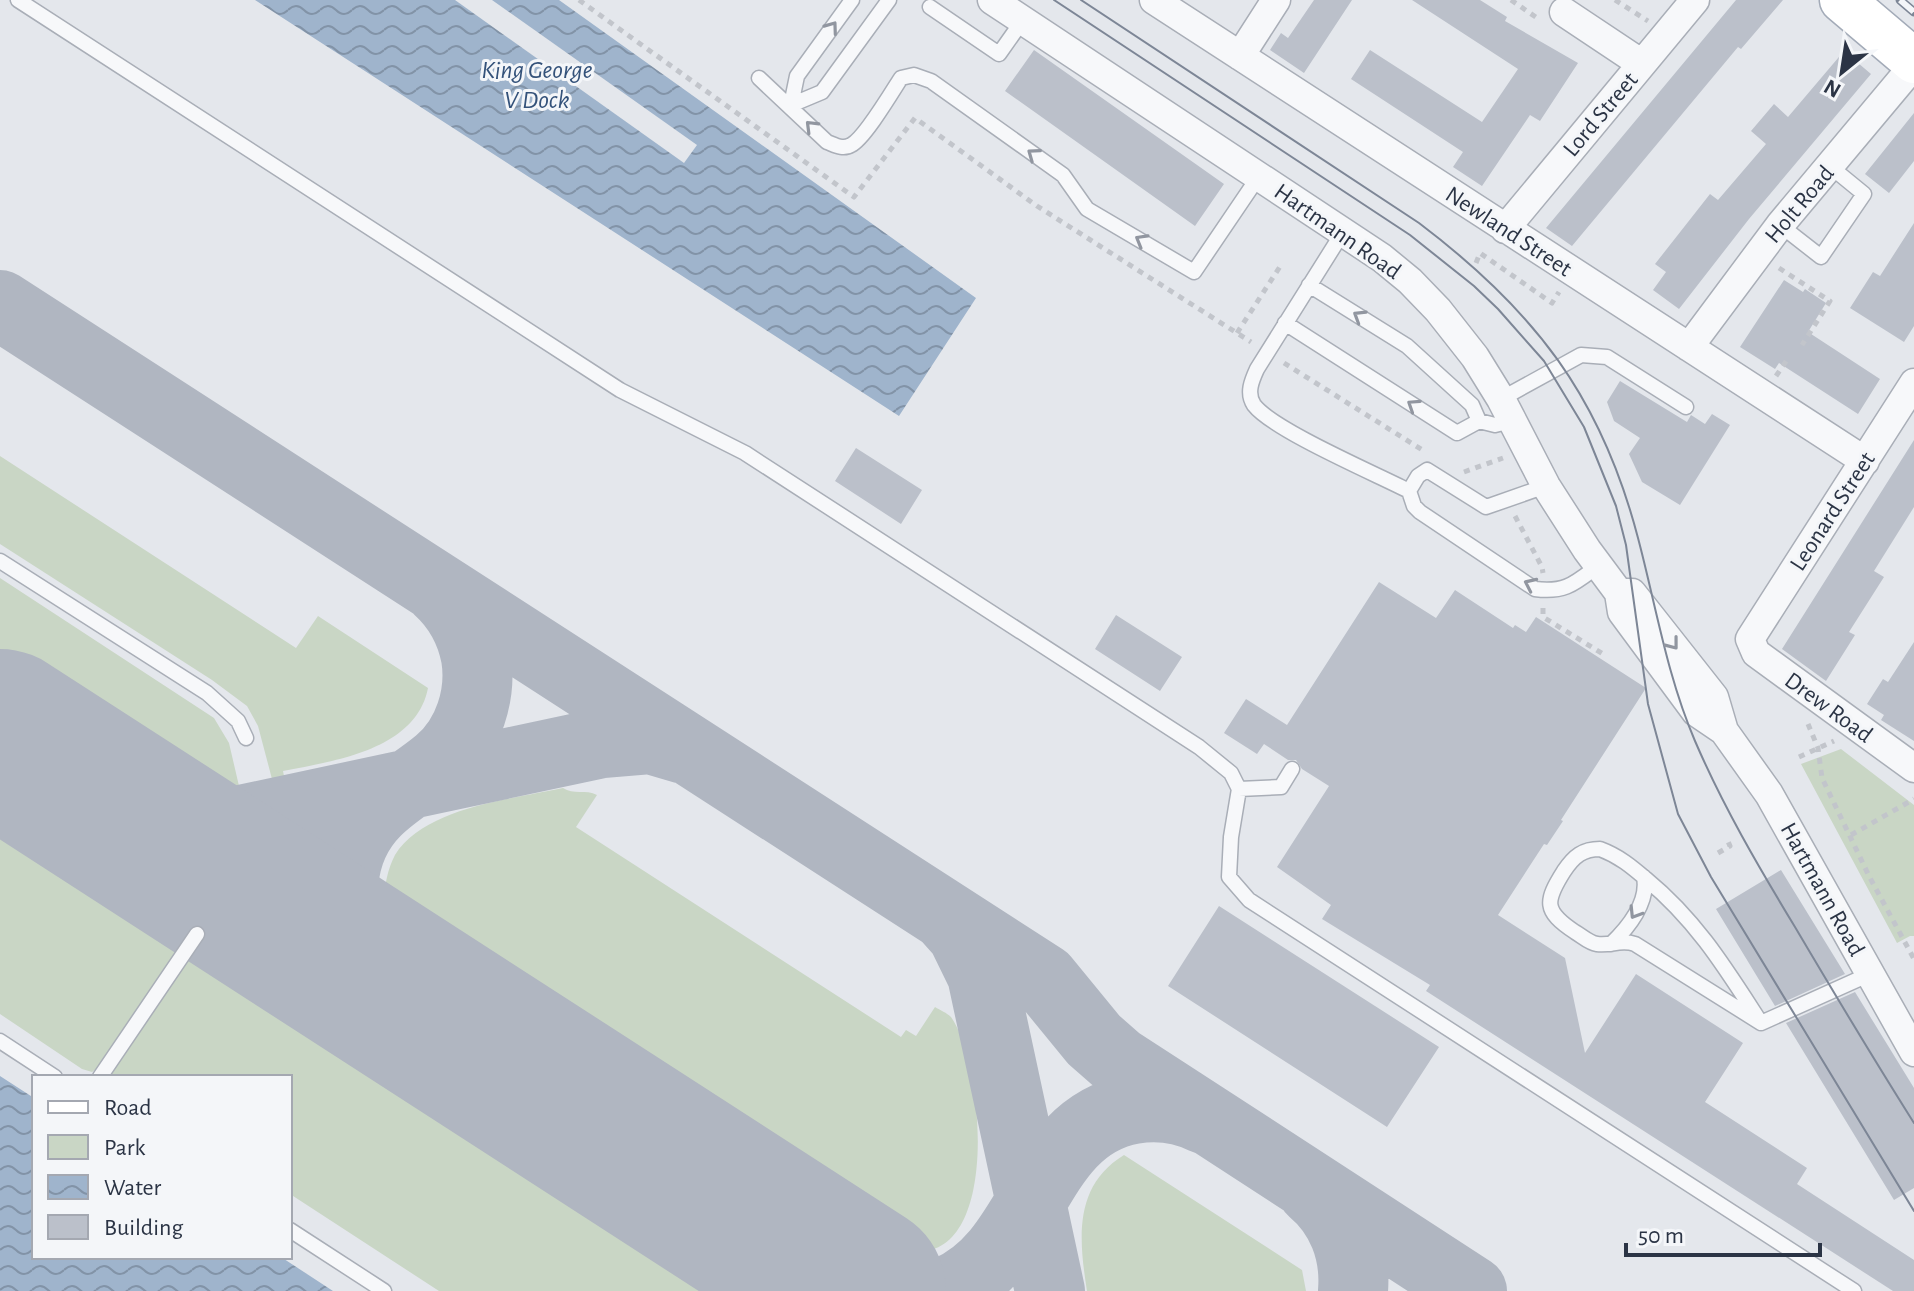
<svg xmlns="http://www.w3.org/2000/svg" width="1914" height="1291" font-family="'Alegreya Sans',sans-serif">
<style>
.green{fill:#c9d6c5}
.water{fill:url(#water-waves)}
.pier{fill:#e4e7ec}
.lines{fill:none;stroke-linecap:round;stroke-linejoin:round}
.taxiway{stroke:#b0b6c1;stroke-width:70}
.runway{stroke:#b0b6c1;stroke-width:174}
.building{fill:#bbc0ca}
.service-casing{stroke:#a9aeb7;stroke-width:17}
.minor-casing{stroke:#a9aeb7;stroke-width:31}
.primary-casing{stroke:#a3abb8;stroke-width:47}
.path{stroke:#c2c5cb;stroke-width:5;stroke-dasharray:6 6;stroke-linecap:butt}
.service{stroke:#f7f8fa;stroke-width:14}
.minor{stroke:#f7f8fa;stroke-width:28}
.primary{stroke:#fff;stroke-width:44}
.tram{stroke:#7d8696;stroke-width:2}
.rail-casing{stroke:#7d8696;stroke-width:9}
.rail{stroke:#f4f6f9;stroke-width:6;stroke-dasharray:18;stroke-linecap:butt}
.oneway{stroke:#9196a0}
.labels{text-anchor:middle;stroke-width:6;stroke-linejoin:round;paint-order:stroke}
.street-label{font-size:24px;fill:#2b3445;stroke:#f4f6f9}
.water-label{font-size:26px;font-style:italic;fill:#34527a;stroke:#f4f6f9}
</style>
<defs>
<pattern id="water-waves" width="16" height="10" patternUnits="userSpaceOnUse" patternTransform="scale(2)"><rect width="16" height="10" fill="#9fb4cc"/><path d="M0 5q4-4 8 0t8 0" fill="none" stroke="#8293a7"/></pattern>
</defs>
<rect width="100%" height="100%" fill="#e4e7ec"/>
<path class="green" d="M 0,456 L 296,648 L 318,616 L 428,688 C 416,750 334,761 283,771 L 284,776 L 272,779 L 258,726 L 247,706 L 212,680 L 0,544 Z
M 0,578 L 214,718 L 229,743 L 239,786 L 211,793 L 0,656 Z
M 1841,749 L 1914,805 L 1914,936 L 1910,936 L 1897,943 L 1801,764 Z
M 563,788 C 573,795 586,789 597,795 L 576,827 L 901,1037 L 906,1030 L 916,1036 L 935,1007 C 940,1010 947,1013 951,1017 C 982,1060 1000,1242 925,1251 L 383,903 C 385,886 387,870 395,855 C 425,807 513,799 563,788 Z
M 0,820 L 185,940 L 100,1066 L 92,1072 L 82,1069 L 0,1014 Z
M 196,947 L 729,1291 L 439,1291 L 290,1194 L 290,1077 L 107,1077 Z
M 1124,1155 L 1302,1270 L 1306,1291 L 1087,1291 C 1079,1240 1073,1186 1124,1155 Z"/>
<path class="water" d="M 255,0 L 559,0 L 976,298 L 899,416 Z
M 0,1076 L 34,1098 L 34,1257 L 281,1257 L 333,1291 L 0,1291 Z"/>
<path class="pier" d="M 455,0 L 492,0 L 697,145 L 684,163 Z"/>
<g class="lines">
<path class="taxiway" d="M 0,305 L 1044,979 L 1094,1040 L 1118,1061 L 1472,1291
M 116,811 C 142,822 165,829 194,830 L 602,743 L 650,739 L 684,749
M 945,915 L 962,934 L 982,975 L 1050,1291
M 392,989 C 382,979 371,969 363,957 C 332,912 338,849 376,811 C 395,792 419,779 439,762 C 469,737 482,694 476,657 C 471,631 458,607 438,589
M 1312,1190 C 1342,1215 1356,1252 1353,1291
M 845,1282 L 869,1291
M 947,1291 C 1037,1253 1033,1127 1133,1109 C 1158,1105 1182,1108 1204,1119"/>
<path class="runway" d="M 0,736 L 859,1291"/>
</g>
<path class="building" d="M 1314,0 L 1352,0 L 1304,73 L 1270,50 L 1281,33 L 1288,38 Z
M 1412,0 L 1480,0 L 1507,17 L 1505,21 L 1578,63 L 1540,121 L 1530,115 L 1482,186 L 1453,167 L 1463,152 L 1351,79 L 1370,50 L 1482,122 L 1518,69 Z
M 1736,0 L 1783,0 L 1741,49 L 1738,47 L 1572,246 L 1546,228 Z
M 1034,50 L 1224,184 L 1195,226 L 1005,91 Z
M 1844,51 L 1871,74 L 1749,219 L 1679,309 L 1653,290 L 1666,272 L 1655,264 L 1710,194 L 1718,200 L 1766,144 L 1751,131 L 1774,104 L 1788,117 Z
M 1914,113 L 1914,161 L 1889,193 L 1865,174 Z
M 1914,223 L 1914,326 L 1904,342 L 1850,308 L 1873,272 L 1880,276 Z
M 1784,280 L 1803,292 L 1805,289 L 1826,303 L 1808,332 L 1880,379 L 1858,414 L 1779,363 L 1775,369 L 1740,347 Z
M 1620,381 L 1687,422 L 1691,415 L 1705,424 L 1712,414 L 1730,425 L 1680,505 L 1642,482 L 1629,454 L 1640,438 L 1614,421 L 1607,402 Z
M 1914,440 L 1914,507 L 1874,571 L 1884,577 L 1849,632 L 1855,635 L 1826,681 L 1782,649 Z
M 856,448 L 922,490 L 901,524 L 835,481 Z
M 1379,582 L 1436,618 L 1455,590 L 1513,628 L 1515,625 L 1526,632 L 1536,617 L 1646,688 L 1561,820 L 1563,821 L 1547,845 L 1544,844 L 1498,915 L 1565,958 L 1585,1053 L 1636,974 L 1743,1043 L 1705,1102 L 1807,1168 L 1797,1184 L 1914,1260 L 1914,1291 L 1893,1291 L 1426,991 L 1430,985 L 1322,919 L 1331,905 L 1277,867 L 1329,786 L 1302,769 L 1296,760 L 1288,760 L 1264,744 L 1257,754 L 1224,733 L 1246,699 L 1287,725 Z
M 1116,615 L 1182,657 L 1160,691 L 1095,649 Z
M 1914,642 L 1914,741 L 1881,720 L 1884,715 L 1867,704 L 1883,679 L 1888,682 Z
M 1781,870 L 1845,974 L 1775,1006 L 1716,909 Z
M 1219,906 L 1439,1047 L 1387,1127 L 1168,986 Z
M 1855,992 L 1914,1088 L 1914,1188 L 1894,1200 L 1786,1023 Z"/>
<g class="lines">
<defs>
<path id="service" d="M 18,0 L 620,390 L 745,453 L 1199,747 L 1231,773 L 1239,789 L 1231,837 L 1229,877 L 1249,900 L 1854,1291
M 930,7 L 999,54 L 1023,20
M 759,78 L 827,142 C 835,145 843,150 851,145 C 864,139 892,92 901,78 L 914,75 L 931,81 L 1063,175 L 1087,209 L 1194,272 L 1259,176
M 791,105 L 822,92 L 889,0
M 791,105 L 797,76 L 852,0
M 1780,225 L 1821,257 L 1864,194 L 1831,167
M 1343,232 L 1257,369 C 1252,380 1246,393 1254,405 C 1273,430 1376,474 1409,491
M 1309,285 L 1407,346 L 1472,405 L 1479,421
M 1285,323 L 1457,433 L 1479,421 L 1495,425 L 1511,421
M 1501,399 L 1581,355 L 1607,357 L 1686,407
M 1546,486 L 1486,507 L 1427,470 L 1418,476 L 1409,491 L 1414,506 L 1420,512 L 1535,589 C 1566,593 1575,583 1599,565
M 0,561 L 207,693 L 238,721 L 246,738
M 1239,789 L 1281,787 L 1292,769
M 1600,849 C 1619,856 1632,867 1646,879 C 1697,921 1726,969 1761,1023 L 1635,944 C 1621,939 1611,946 1597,944 C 1589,943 1582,936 1575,932 C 1543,911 1545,901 1564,871 C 1574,856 1583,849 1600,849 Z
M 1611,944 C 1628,928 1649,902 1644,877
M 1761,1023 L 1870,974
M 0,1041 L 55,1077
M 100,1077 L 197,934
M 290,1230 L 384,1291"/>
<path id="minor" d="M 992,0 L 1382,258 L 1410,281 L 1438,310 L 1475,357 L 1501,399 L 1546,486 L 1587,550 L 1619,593 L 1622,612 L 1696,712 L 1724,731 L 1769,794 L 1914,1052
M 1154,0 L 1865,461
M 1564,12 L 1642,64
M 1240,56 L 1276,0
M 1505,229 L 1695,0
M 1689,347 L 1780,225 L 1914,65
M 1914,383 L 1750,639 L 1756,653 L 1914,768
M 1619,593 L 1632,593 L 1714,697 L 1724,731"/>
<path id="primary" d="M 1842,0 L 1914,61"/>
</defs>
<use href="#service" class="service-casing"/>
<use href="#minor" class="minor-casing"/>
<use href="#primary" class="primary-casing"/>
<path class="path" d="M 579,0 L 854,197 L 915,118 L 1037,206 L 1251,342
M 1511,0 L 1540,20
M 1615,0 L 1648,21
M 1476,263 L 1480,253 L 1552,303 L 1559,292
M 1779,268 L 1830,301 L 1802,345
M 1237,333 L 1281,265
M 1284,363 L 1424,451
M 1776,376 L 1789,357
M 1464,472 L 1503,458
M 1515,516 L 1542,567 L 1543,573
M 1543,608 L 1543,617 L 1603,654
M 1808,724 L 1818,748 L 1822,778 L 1869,876 L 1914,959
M 1799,757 L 1834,741
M 1851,835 L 1914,799
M 1718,853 L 1730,846 L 1727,839"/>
<use href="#service" class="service"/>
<use href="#minor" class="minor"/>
<use href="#primary" class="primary"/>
<path class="tram" d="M 1054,0 L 1410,235 L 1474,286 L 1498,309 L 1544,361 L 1584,427 L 1616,506 L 1626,545 L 1648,704 L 1678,814 L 1711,877 L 1914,1211
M 1081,0 L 1419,223 C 1534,310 1601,396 1638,538 C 1656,606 1667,676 1695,741 C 1723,806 1758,866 1795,927 C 1834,993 1873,1058 1914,1123"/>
<defs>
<path id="rail" d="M 1900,0 L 1914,12"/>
</defs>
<use href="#rail" class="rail-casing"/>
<use href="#rail" class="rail"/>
</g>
<defs><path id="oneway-chevron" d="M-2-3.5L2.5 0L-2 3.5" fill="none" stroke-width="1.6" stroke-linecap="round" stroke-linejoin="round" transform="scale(2)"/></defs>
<g class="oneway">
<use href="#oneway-chevron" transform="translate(832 27) rotate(-54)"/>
<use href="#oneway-chevron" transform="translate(811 126) rotate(-135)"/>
<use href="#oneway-chevron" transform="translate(1033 154) rotate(-144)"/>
<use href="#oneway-chevron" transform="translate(1141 240) rotate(-150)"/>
<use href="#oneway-chevron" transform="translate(1359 316) rotate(-148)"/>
<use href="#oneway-chevron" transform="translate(1413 405) rotate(-147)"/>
<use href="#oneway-chevron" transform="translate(1530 584) rotate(-155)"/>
<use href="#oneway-chevron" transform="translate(1673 644) rotate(52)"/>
<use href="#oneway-chevron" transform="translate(1635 913) rotate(122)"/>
</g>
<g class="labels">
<g class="street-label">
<text transform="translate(1600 114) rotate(-50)" y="8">Lord Street</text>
<text transform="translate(1799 204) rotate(-50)" y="8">Holt Road</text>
<text transform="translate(1338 231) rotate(35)" y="8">Hartmann Road</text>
<text transform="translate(1509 231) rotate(33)" y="8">Newland Street</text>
<text transform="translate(1832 511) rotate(-57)" y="8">Leonard Street</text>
<text transform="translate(1829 707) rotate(36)" y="8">Drew Road</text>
<text transform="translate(1823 889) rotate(61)" y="8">Hartmann Road</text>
</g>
<g class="water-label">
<text x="537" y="78">King George<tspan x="537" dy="30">V Dock</tspan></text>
</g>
</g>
<rect x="32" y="1075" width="260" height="184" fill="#f4f6f9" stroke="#a4a8b1" stroke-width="2"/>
<rect x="48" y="1101" width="40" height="12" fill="#ffffff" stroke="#a4a8b1" stroke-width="2"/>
<text x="104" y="1115" font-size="24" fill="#2b3445">Road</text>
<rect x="48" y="1135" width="40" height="24" fill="#c9d6c5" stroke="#a4a8b1" stroke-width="2"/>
<text x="104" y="1155" font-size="24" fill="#2b3445">Park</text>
<rect x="48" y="1175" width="40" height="24" fill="url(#water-waves)" stroke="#a4a8b1" stroke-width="2"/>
<text x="104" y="1195" font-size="24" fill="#2b3445">Water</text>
<rect x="48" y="1215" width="40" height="24" fill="#bbc0ca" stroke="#a4a8b1" stroke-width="2"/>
<text x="104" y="1235" font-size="24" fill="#2b3445">Building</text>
<g transform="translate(1842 72) rotate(210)" stroke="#f4f6f9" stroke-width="6" paint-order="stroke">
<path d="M0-6L14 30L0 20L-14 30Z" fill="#2b3445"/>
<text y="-12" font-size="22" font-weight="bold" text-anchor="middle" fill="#2b3445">N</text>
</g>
<path d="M1626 1243v12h194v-12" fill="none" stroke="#2b3445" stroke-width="4"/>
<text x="1638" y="1243" font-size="24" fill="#2b3445" stroke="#f4f6f9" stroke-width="6" paint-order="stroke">50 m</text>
</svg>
